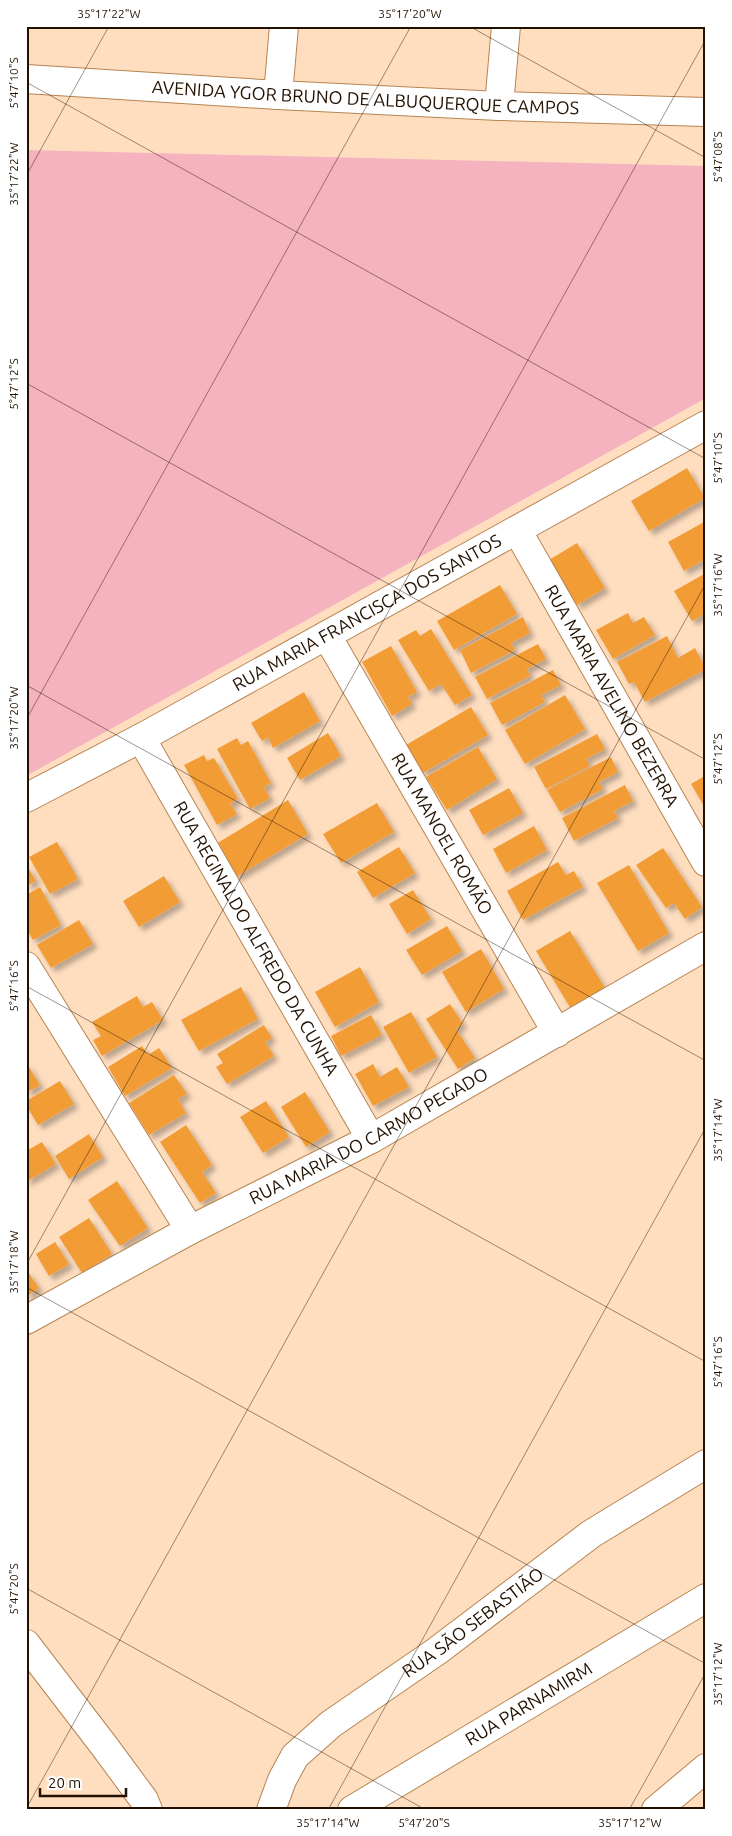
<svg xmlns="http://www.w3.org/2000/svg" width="732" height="1836" font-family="Ubuntu,sans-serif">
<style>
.green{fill:#f5b3c0}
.building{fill:#f29c35;filter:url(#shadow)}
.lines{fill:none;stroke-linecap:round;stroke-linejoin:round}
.minor-casing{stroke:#b68452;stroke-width:30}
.tertiary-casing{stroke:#b68452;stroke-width:30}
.primary-casing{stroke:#b68452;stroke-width:30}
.minor{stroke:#fff;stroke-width:28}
.tertiary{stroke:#fff;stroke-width:28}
.primary{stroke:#fff;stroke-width:28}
.ticks{fill:none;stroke:#231100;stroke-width:1;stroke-opacity:0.45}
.labels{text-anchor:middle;stroke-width:4;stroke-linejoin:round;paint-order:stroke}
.street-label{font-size:18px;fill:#231100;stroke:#fff}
.neatline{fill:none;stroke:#231100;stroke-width:2}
.ticks-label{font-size:12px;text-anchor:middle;fill:#231100}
</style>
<defs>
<filter id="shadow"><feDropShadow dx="4.5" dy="4.5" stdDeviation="2.5" flood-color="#0004"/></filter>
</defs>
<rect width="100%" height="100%" fill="#ffdec0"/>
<path class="green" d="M 26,150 L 706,166 L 706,398 L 26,776 Z"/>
<path class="building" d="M 687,468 L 705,498 L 649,531 L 631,501 Z
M 706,521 L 706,559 L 684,571 L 668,542 Z
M 577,543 L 605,588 L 577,605 L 549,560 Z
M 706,573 L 706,613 L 692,621 L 674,591 Z
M 500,585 L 517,614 L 454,650 L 437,621 Z
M 628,613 L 633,623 L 644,617 L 655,635 L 613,659 L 596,630 Z
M 523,617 L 530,633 L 511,643 L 515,650 L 471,673 L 460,650 Z
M 431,629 L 472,695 L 455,705 L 441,684 L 429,691 L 398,640 L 416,630 L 420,636 Z
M 667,636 L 678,658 L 695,648 L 706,669 L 645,702 L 634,682 L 629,684 L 617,662 Z
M 538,644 L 546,659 L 527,669 L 530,676 L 487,699 L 475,677 Z
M 391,646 L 417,692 L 408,697 L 412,704 L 392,716 L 362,662 Z
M 553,670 L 561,685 L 541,695 L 545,702 L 502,725 L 490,703 Z
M 304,692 L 320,721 L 273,748 L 268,737 L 262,741 L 251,723 Z
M 565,695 L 585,729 L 525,764 L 505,730 Z
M 471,707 L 488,735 L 423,773 L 406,745 Z
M 328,733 L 341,756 L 300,780 L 287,758 Z
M 597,734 L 605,749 L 586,759 L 590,766 L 546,789 L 534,767 Z
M 237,738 L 241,745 L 248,741 L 271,783 L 264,787 L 270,798 L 250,809 L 217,749 Z
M 478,747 L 497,779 L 447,810 L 426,777 Z
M 204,755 L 207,761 L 214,758 L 238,799 L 230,804 L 237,814 L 217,825 L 184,765 Z
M 611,757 L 618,772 L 599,782 L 603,789 L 560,812 L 547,790 Z
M 706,775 L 706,809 L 691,784 Z
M 625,785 L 633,801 L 614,811 L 618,818 L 574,841 L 562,818 Z
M 509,788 L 523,813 L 483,835 L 469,810 Z
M 288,800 L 308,834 L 236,877 L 216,844 Z
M 377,803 L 394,832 L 341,863 L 323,834 Z
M 534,826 L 547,850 L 506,873 L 493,849 Z
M 57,842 L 78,879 L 50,894 L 29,857 Z
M 399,847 L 415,873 L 373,898 L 357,872 Z
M 663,848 L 702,907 L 685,919 L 674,903 L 666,908 L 636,865 Z
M 558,862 L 566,875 L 574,871 L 583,887 L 523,920 L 507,891 Z
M 26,864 L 36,881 L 26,886 Z
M 629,865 L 669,933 L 638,951 L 597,883 Z
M 164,876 L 180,902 L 139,927 L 123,901 Z
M 40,887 L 61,925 L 33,940 L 26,928 L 26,895 Z
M 413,890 L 431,919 L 407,934 L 389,904 Z
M 79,920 L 93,944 L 51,968 L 37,945 Z
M 447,926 L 462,951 L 422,975 L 406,950 Z
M 570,931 L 605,988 L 571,1009 L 536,951 Z
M 481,949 L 504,989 L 466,1012 L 442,972 Z
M 360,967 L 379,1002 L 335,1027 L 315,992 Z
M 241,987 L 258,1019 L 199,1051 L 181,1020 Z
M 137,996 L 143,1007 L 152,1002 L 163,1020 L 102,1056 L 93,1040 L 101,1036 L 92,1022 Z
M 450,1004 L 463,1024 L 456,1029 L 475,1058 L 458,1069 L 426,1019 Z
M 411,1012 L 437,1057 L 409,1073 L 383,1027 Z
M 371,1015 L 382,1035 L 341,1056 L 331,1036 Z
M 264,1025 L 272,1038 L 265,1042 L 274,1056 L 227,1084 L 216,1067 L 223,1063 L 217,1054 Z
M 142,1046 L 148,1055 L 159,1048 L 172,1068 L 125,1096 L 108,1067 Z
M 26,1062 L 40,1085 L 26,1093 Z
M 373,1064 L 380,1077 L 397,1067 L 409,1087 L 373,1106 L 355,1074 Z
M 174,1075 L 187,1094 L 178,1099 L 186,1113 L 149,1135 L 129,1103 Z
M 60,1081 L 74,1104 L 38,1125 L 26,1105 L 26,1101 Z
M 305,1092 L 330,1132 L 306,1147 L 281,1107 Z
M 266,1101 L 289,1137 L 263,1153 L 240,1117 Z
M 186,1125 L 212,1165 L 202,1172 L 216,1193 L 200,1203 L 160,1142 Z
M 89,1134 L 103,1157 L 69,1179 L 55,1156 Z
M 42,1142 L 56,1164 L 26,1182 L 26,1151 Z
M 117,1181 L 148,1228 L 120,1246 L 88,1200 Z
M 89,1218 L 112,1254 L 82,1273 L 59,1237 Z
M 55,1242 L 69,1264 L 49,1276 L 36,1254 Z
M 26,1269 L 39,1288 L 26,1297 Z"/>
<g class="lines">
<defs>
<g id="minor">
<path d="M 278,95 L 284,26"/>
<path d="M 499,106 L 506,26"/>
<path id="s1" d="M 517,530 L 706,862"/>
<path id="s2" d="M 327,636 L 557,1033"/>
<path id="s3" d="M 141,738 L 371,1139"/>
<path id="s4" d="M 26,798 L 141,738 L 706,425"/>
<path d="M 26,966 L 190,1230"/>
<path id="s5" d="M 26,1320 L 190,1230 L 371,1139 L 706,946"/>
<path d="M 26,1644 L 105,1747 L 144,1800 L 148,1810"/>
<path d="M 656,1810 L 706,1768"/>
</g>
<g id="tertiary">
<path id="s6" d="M 271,1810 L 282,1780 L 295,1756 L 331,1724 L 437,1651 L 591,1534 L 706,1464"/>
<path id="s7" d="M 352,1810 L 706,1598"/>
</g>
<g id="primary">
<path id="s8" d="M 26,79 L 278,95 L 499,106 L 706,112"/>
</g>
</defs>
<use href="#minor" class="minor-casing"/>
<use href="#tertiary" class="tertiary-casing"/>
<use href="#primary" class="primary-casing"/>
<use href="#minor" class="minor"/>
<use href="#tertiary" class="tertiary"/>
<use href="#primary" class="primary"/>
</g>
<path class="ticks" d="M 469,26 L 706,158M 26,82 L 706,459M 26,176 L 109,26M 26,383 L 706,760M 26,685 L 706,1061M 26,720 L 411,26M 26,986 L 706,1362M 26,1265 L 706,39M 26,1287 L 706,1664M 26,1588 L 426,1810M 26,1809 L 706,583M 328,1810 L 706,1127M 629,1810 L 706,1672"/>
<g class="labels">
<g class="street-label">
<text dy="6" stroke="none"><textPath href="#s8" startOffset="340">AVENIDA YGOR BRUNO DE ALBUQUERQUE CAMPOS</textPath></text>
<text dy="6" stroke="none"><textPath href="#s4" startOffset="388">RUA MARIA FRANCISCA DOS SANTOS</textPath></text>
<text dy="6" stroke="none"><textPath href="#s1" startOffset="191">RUA MARIA AVELINO BEZERRA</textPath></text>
<text dy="6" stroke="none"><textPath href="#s2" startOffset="229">RUA MANOEL ROMÃO</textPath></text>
<text dy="6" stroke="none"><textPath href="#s3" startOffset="231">RUA REGINALDO ALFREDO DA CUNHA</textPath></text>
<text dy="6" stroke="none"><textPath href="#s5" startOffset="389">RUA MARIA DO CARMO PEGADO</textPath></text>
<text dy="6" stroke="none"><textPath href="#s6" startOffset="282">RUA SÃO SEBASTIÃO</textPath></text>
<text dy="6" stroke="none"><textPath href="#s7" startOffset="206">RUA PARNAMIRM</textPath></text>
</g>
</g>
<rect width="732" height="1836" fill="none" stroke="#ffffff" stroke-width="55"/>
<path d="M40 1788v8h86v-8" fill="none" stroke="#231100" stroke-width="2.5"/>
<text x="48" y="1788" font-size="15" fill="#231100" stroke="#ffffff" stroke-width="4" paint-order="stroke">20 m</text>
<rect x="28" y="28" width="676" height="1780" class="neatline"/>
<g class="ticks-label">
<text x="109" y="18">35°17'22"W</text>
<text x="410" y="18">35°17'20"W</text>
<text transform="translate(14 83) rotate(-90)" y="4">5°47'10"S</text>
<text transform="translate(718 157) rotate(-90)" y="4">5°47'08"S</text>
<text transform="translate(14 174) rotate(-90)" y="4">35°17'22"W</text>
<text transform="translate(14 384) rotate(-90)" y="4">5°47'12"S</text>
<text transform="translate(718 458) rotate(-90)" y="4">5°47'10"S</text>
<text transform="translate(718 585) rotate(-90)" y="4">35°17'16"W</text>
<text transform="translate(14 718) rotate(-90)" y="4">35°17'20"W</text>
<text transform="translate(718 759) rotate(-90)" y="4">5°47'12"S</text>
<text transform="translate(14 986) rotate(-90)" y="4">5°47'16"S</text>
<text transform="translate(718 1130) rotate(-90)" y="4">35°17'14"W</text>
<text transform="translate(14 1262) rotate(-90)" y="4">35°17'18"W</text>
<text transform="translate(718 1362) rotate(-90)" y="4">5°47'16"S</text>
<text transform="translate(14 1589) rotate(-90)" y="4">5°47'20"S</text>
<text transform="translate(718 1674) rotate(-90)" y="4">35°17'12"W</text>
<text x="328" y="1827">35°17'14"W</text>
<text x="424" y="1827">5°47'20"S</text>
<text x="630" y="1827">35°17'12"W</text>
</g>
</svg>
